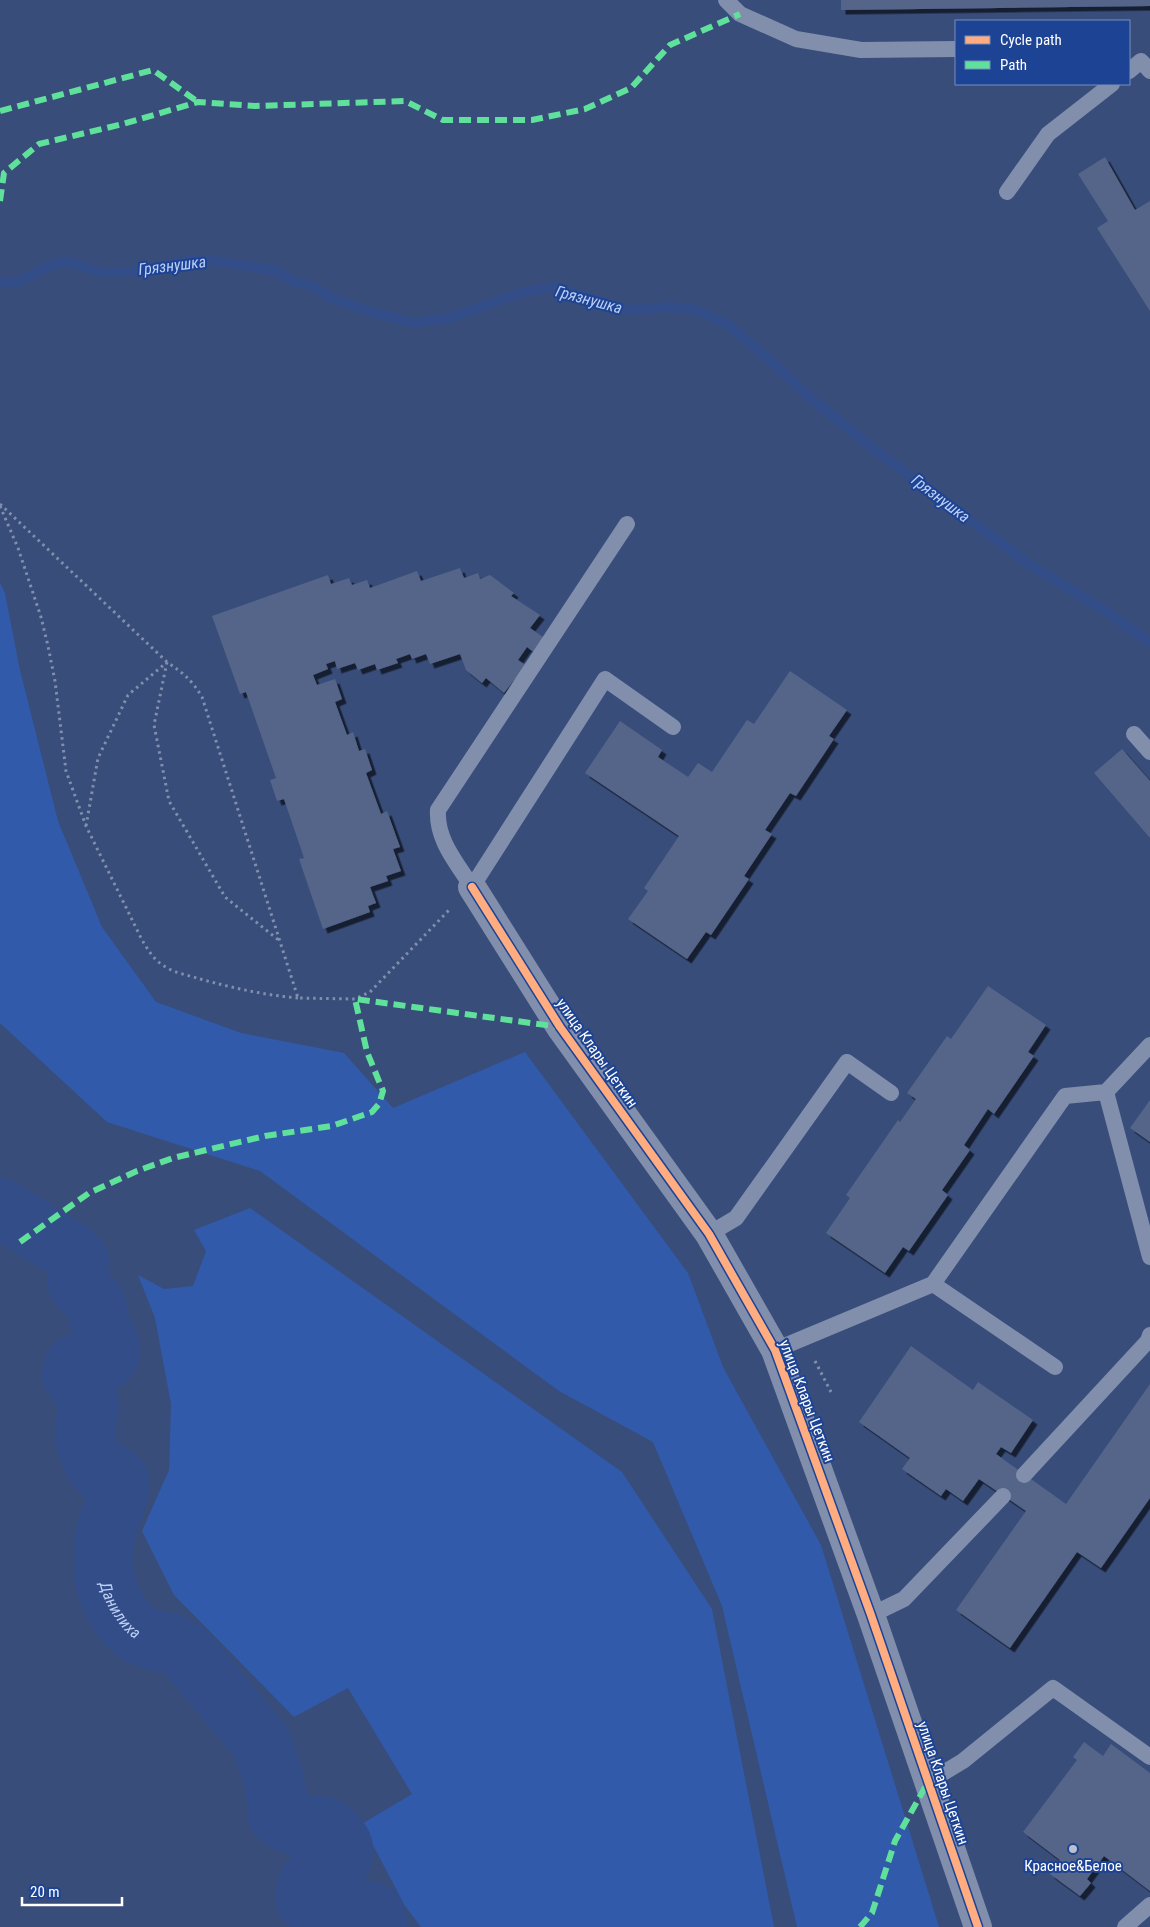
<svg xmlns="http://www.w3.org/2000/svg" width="1150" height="1927" font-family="'Roboto Condensed',sans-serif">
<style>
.green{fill:#325aaa}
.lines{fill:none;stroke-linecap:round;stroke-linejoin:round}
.stream{stroke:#334d89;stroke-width:10}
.river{stroke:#334d89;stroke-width:60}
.building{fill:#546589;filter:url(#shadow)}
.path{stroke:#818fad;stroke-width:3;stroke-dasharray:2.5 4;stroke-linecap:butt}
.lane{stroke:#818fad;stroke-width:16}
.street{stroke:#818fad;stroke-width:28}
.quiet{stroke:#60e19b;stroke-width:6;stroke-dasharray:12 6;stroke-linecap:butt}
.cycleway-casing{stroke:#1d4395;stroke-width:11}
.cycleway{stroke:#ffac80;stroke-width:8}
.poi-dot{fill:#b9c1d0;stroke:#1d4395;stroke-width:2}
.labels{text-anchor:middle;stroke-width:4;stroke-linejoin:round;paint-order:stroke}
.street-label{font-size:15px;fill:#fff;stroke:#1d4395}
.poi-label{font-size:15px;fill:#fff;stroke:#1d4395}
.water-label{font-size:16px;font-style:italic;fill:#bccff5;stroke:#1d4395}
</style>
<defs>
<filter id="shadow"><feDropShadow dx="4.5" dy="4.5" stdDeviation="0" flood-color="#0009"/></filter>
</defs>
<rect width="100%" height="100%" fill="#384d7a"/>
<path class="green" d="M 0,583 L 5,593 L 19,666 L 58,821 L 102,927 L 156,1002 L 241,1033 L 344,1053 L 393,1108 L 525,1052 L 688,1273 L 723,1367 L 821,1545 L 939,1927 L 797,1927 L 722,1606 L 653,1442 L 559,1391 L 260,1171 L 107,1122 L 0,1023 Z
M 250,1208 L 622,1472 L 712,1609 L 774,1927 L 421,1927 L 405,1906 L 362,1824 L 412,1794 L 348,1688 L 294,1717 L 174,1595 L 142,1531 L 169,1470 L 171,1404 L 155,1318 L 138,1275 L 164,1289 L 193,1286 L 206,1251 L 194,1230 Z"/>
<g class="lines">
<path class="stream" d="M 0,283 L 16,283 L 39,271 L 57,263 L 73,263 L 95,271 L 113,273 L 140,271 L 193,260 L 216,261 L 277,271 L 292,281 L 314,287 L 333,299 L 368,311 L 413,323 L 449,318 L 523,292 L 555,287 L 627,310 L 670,307 L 697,310 L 729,325 L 771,361 L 808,396 L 874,449 L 959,512 L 1029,564 L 1109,613 L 1150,643"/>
<path class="river" id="s1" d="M 0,1208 L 70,1251 L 80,1262 C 79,1268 76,1276 77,1281 C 81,1291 91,1295 96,1305 C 99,1311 98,1317 100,1324 C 102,1333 117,1349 107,1359 C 101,1365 84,1361 74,1366 L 72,1374 C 77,1382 85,1392 88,1401 C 91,1411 85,1418 85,1427 C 84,1443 91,1462 102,1473 L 111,1473 L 119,1480 C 121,1498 109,1514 106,1532 C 100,1564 102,1589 121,1616 C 128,1626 135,1634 147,1638 C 155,1642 165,1641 173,1644 C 178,1646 182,1650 186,1652 L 261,1742 L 273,1776 L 278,1801 L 278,1815 C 282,1818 286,1822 290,1824 C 301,1828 316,1824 325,1827 C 332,1830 341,1840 343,1847 C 348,1871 314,1868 307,1886 C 305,1890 306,1897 306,1901 L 315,1910 L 327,1913 L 361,1909 L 374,1913 L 378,1927"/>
</g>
<path class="building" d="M 841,0 L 1150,0 L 1150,6 L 841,10 Z
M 1105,157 L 1135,210 L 1150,201 L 1150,311 L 1097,228 L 1108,221 L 1078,174 Z
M 460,568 L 464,578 L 478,573 L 480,579 L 490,575 L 514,593 L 511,596 L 540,615 L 530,628 L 546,639 L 536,654 L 527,647 L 518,660 L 530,668 L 515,679 L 504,693 L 486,678 L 482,683 L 466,670 L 460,654 L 430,664 L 426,654 L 412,659 L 410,654 L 396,659 L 398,663 L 377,670 L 375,664 L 358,670 L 355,663 L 337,669 L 335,661 L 326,664 L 328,669 L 313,675 L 317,685 L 335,679 L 342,699 L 335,702 L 347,735 L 353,732 L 359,751 L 365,749 L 372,770 L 366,773 L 381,814 L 387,811 L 400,847 L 393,849 L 401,871 L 386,876 L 388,881 L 370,887 L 376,903 L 368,906 L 370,912 L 323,929 L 299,859 L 304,858 L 284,799 L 277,801 L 270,780 L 276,778 L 246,692 L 240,694 L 212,616 L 328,575 L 331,584 L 349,578 L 352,585 L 367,580 L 370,588 L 417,571 L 421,581 Z
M 790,671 L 847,710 L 829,736 L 834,739 L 796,796 L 790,793 L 765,830 L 772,834 L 744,876 L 749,879 L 711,935 L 706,932 L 687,959 L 628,919 L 648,891 L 644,888 L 679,836 L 585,773 L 620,721 L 662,750 L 658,757 L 688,777 L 698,763 L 712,772 L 747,720 L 754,724 Z
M 1122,749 L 1150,781 L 1150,838 L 1094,773 Z
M 988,986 L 1046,1025 L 1028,1052 L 1034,1056 L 994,1114 L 988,1109 L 964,1145 L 970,1150 L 942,1190 L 948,1195 L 909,1251 L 903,1247 L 885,1273 L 826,1233 L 850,1198 L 846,1195 L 898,1120 L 900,1122 L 916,1099 L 907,1093 L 947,1036 L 951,1039 Z
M 1150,1100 L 1150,1142 L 1130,1128 Z
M 911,1346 L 973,1390 L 978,1382 L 1033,1420 L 1011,1453 L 1001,1447 L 996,1454 L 1066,1504 L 1150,1384 L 1150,1498 L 1101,1568 L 1077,1552 L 1010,1648 L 956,1610 L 1026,1511 L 979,1479 L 963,1501 L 946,1489 L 941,1496 L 902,1469 L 910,1458 L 859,1422 Z
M 1084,1742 L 1103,1756 L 1111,1744 L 1150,1773 L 1150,1891 L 1104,1856 L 1087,1879 L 1091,1883 L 1080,1896 L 1050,1874 L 1060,1860 L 1023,1832 L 1077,1760 L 1073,1757 Z"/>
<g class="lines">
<path class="path" d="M 0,504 L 167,662 C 183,673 192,680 202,697 L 298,998 L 355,999 L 370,992 L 450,909
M 0,506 L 18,548 L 41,617 L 48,646 L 55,681 L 66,771 L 86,826 L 142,940 C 148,950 154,960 164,966 C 174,973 188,975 200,979 C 233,988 264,995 298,998
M 167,662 L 154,725 L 169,801 L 225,897 L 281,942
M 86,826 L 98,758 L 128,695 L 166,663
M 815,1361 L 831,1392"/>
<path class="lane" d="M 726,0 L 740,14 L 796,39 L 861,50 L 956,49
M 1129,71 L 1141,61 L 1150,71
M 1007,192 L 1048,134 L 1112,84
M 627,524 L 438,810 C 436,840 457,863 472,887 L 605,679 L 673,727
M 1134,734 L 1150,752
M 1106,1092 L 1150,1257
M 709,1234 L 736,1218 L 847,1062 L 891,1093
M 933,1284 L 1055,1367
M 775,1350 L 933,1284 L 1065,1096 L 1106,1092 L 1150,1045
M 1024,1475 L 1148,1341 L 1150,1335
M 871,1615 L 904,1599 L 1003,1496
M 928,1782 L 963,1761 L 1053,1688 L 1150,1757
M 1125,1927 L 1150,1905"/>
<path class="street" d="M 472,887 L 560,1027 L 709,1234 L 775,1350 L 871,1615 L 978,1927"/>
<path class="quiet" d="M 0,111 L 153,70 L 198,102
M 0,201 L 4,173 L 39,144 L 123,124 L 198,102 L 255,106 L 405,101 L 443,120 L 532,120 L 585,109 L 631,88 L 670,45 L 740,14
M 20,1242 L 89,1193 L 137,1171 L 173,1158 L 265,1136 L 332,1126 L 372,1112 L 379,1104 L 383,1091 L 367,1052 L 355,999 L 560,1027
M 860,1927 L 872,1913 L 895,1841 L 928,1782"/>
<defs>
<path id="cycleway" d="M 472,887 L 560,1027 L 709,1234 L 775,1350 L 871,1615 L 978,1927"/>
</defs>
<use href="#cycleway" class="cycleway-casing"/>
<use href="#cycleway" class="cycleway"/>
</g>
<circle class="poi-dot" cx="1073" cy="1849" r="5"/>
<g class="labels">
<g class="street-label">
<text transform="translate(597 1053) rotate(55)" y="5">улица Клары Цеткин</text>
<text transform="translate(807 1401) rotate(69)" y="5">улица Клары Цеткин</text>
<text transform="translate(943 1783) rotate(71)" y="5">улица Клары Цеткин</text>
</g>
<g class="poi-label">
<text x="1073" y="1871">Красное&amp;Белое</text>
</g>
<g class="water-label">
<text transform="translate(172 265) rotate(-7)" y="6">Грязнушка</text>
<text transform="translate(589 299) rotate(15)" y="6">Грязнушка</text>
<text transform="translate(941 498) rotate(37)" y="6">Грязнушка</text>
<text dy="6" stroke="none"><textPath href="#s1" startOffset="511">Данилиха</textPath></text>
</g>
</g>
<rect x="955" y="20" width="175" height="65" fill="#1d4395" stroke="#778ebf"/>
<rect x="965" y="36" width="25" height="8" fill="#ffac80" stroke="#778ebf"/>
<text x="1000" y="45" font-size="15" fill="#ffffff">Cycle path</text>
<rect x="965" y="61" width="25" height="8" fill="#60e19b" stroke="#778ebf"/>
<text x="1000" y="70" font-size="15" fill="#ffffff">Path</text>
<path d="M22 1897v8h100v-8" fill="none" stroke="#ffffff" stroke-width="2.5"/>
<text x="30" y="1897" font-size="15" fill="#ffffff" stroke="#1d4395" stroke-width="4" paint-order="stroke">20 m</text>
</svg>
